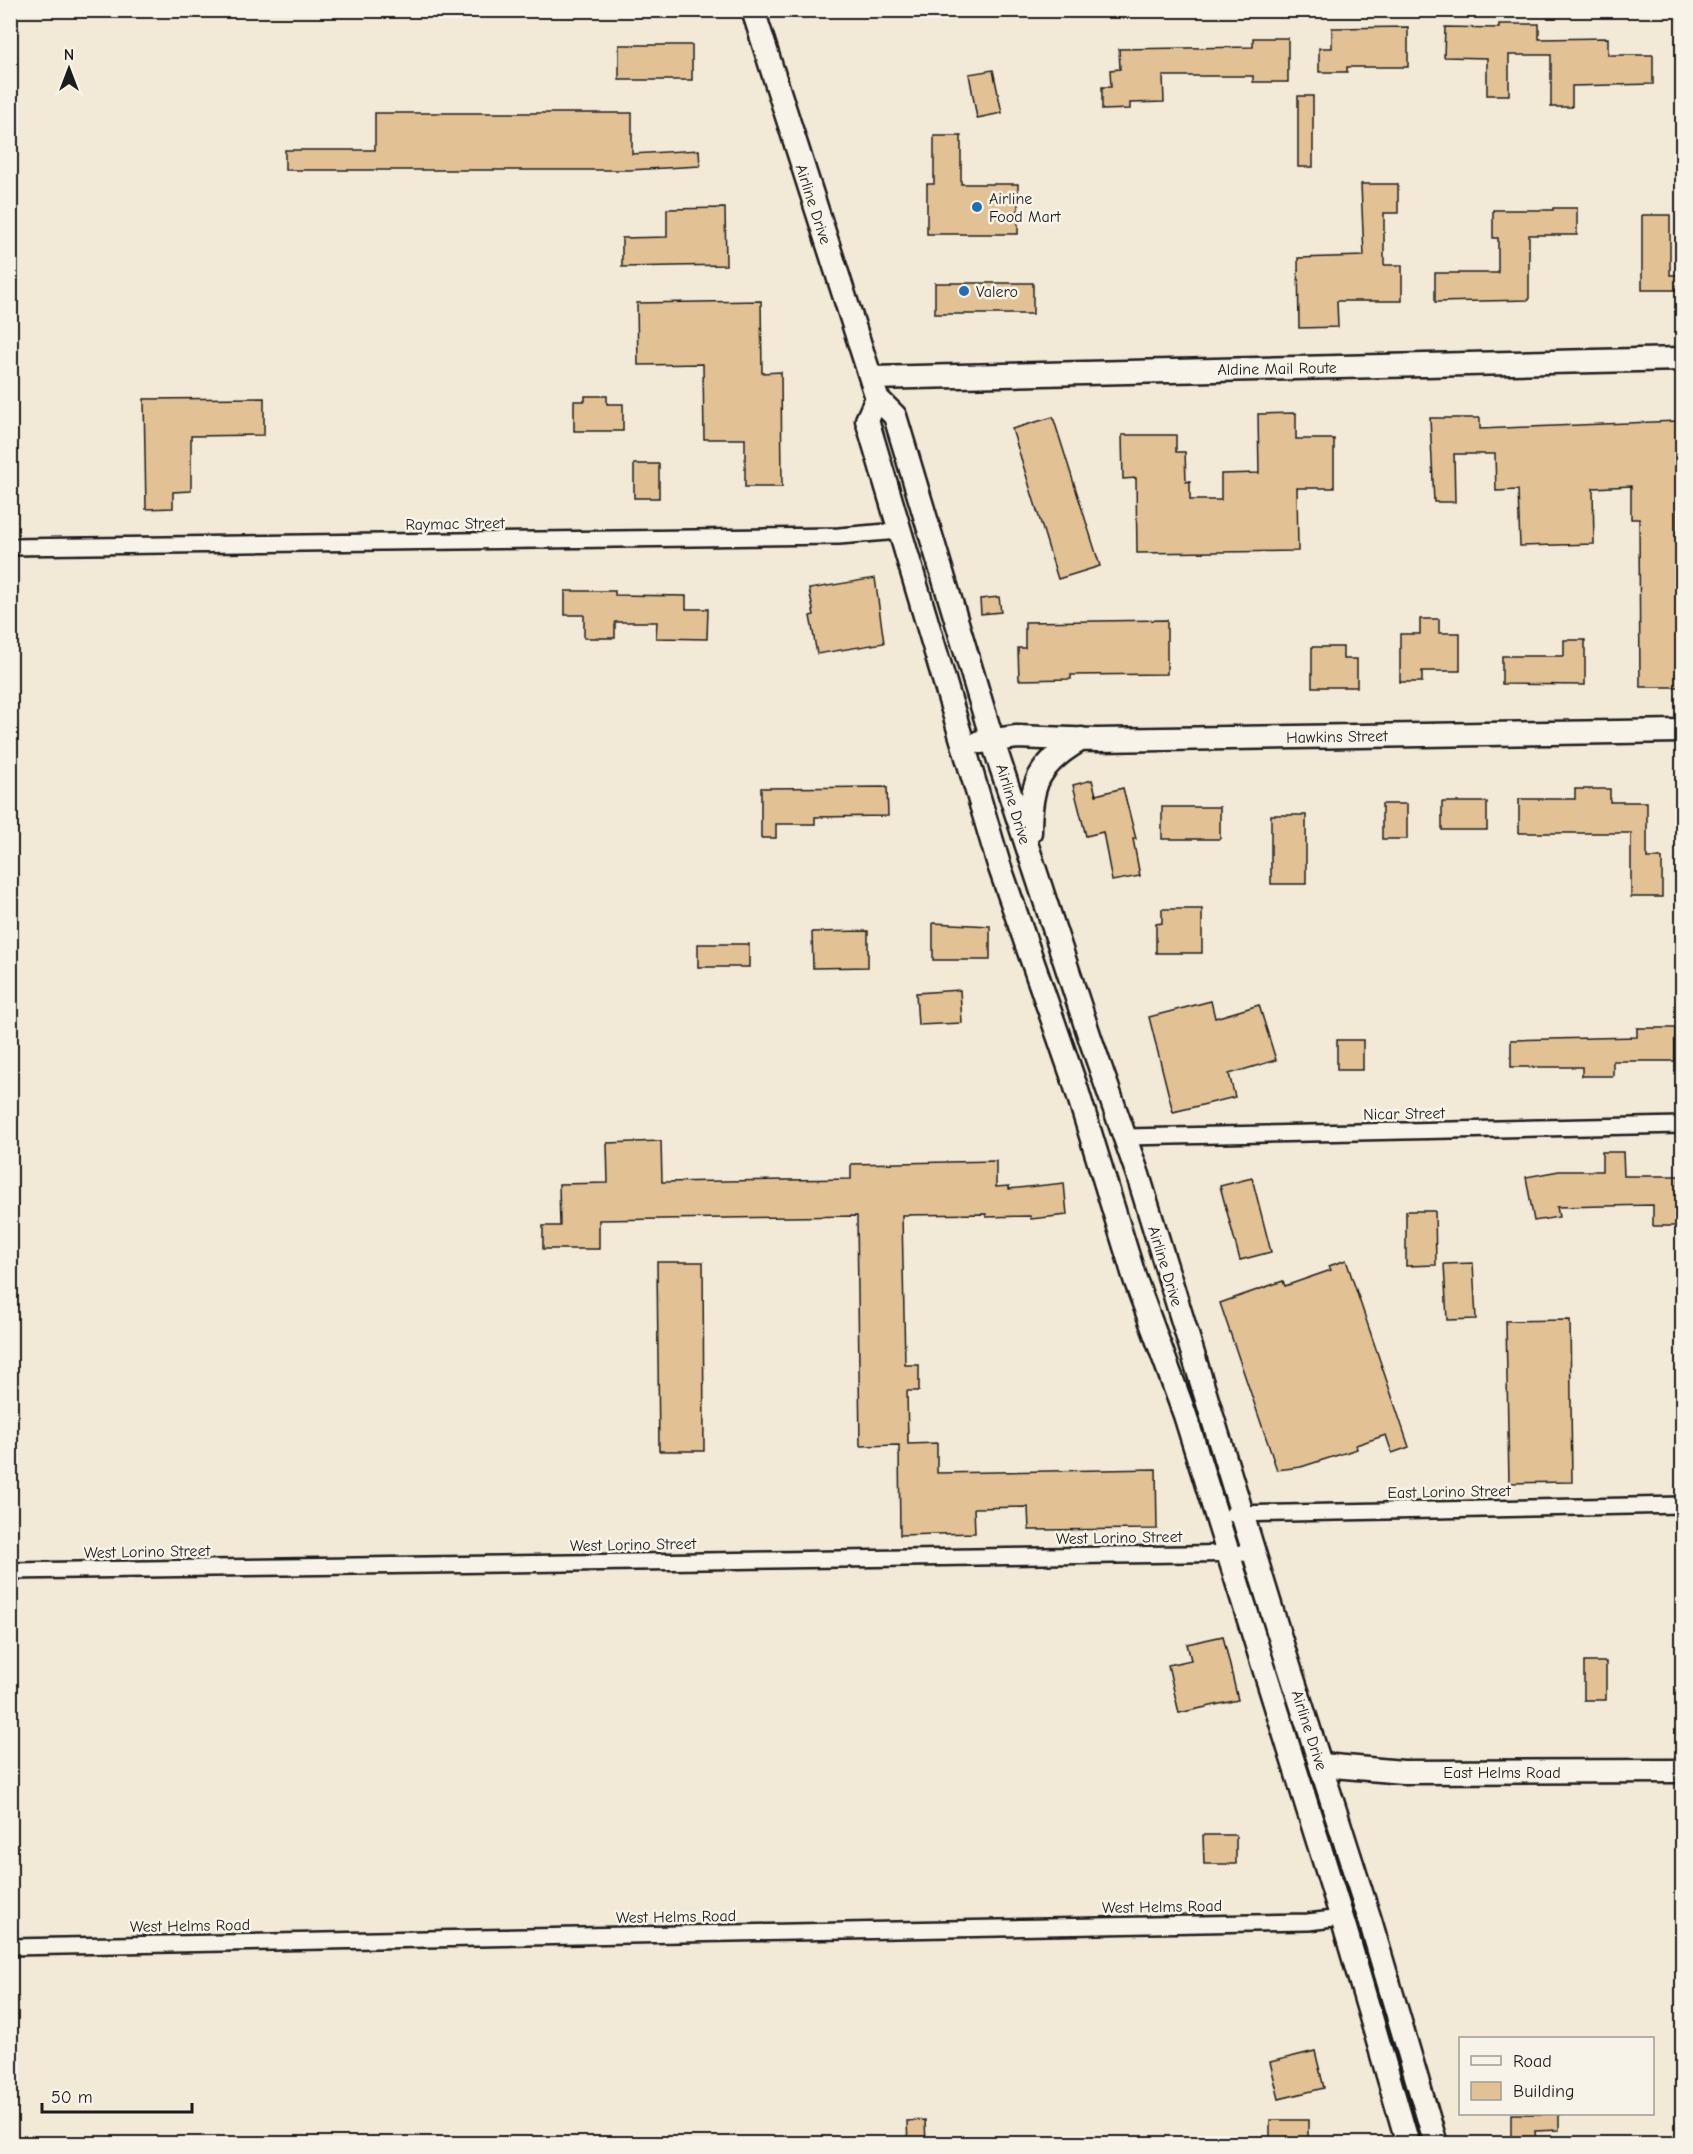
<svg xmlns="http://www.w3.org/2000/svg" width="1693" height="2154" font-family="'Comic Neue',sans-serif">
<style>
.building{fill:#e2c295;stroke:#1c1c1c;stroke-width:1.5}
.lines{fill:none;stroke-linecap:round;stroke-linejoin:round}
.street-casing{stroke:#1c1c1c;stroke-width:20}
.secondary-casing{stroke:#1c1c1c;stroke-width:27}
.street{stroke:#f7f3e8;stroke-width:15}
.secondary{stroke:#f7f3e8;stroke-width:22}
.poi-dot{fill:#1f6fb2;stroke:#f7f3e8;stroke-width:2}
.labels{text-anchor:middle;stroke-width:5;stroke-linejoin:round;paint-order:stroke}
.poi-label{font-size:16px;fill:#1c1c1c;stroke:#f7f3e8;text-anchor:start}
.street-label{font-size:16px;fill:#1c1c1c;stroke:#f7f3e8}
</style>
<rect width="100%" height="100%" fill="#f3e9d7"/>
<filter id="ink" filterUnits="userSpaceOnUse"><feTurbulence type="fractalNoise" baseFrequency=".0167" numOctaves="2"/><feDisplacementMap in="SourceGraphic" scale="12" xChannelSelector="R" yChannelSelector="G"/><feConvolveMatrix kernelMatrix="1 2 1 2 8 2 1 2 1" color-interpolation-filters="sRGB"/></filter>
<g filter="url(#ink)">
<path class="building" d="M 1499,24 L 1539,24 L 1539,39 L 1608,38 L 1608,55 L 1653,55 L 1653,84 L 1572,86 L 1572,107 L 1551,107 L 1551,55 L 1509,55 L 1509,95 L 1487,95 L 1487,58 L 1444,57 L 1445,27 L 1499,28 Z
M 1408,27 L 1408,67 L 1347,67 L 1347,72 L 1319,72 L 1319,48 L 1332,48 L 1332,28 Z
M 1253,38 L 1288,38 L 1288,82 L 1253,82 L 1253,76 L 1163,76 L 1164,102 L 1130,103 L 1130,109 L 1102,110 L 1102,87 L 1111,87 L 1110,70 L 1120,69 L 1119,49 L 1253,47 Z
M 619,45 L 692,45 L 692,80 L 619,80 Z
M 993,70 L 1002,113 L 977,118 L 969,74 Z
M 1298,96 L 1313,96 L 1313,167 L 1298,167 Z
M 375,113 L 632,113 L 632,154 L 699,150 L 700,166 L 629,170 L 285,170 L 285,150 L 375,150 Z
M 934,136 L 961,136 L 961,184 L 1018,184 L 1018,234 L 927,234 L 927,184 L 934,184 Z
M 1361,184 L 1398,184 L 1398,213 L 1384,213 L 1384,265 L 1402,265 L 1402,301 L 1337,301 L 1338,327 L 1299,328 L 1298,258 L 1364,256 Z
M 725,208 L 726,265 L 622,267 L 622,238 L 667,237 L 667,209 Z
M 1553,208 L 1577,208 L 1577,235 L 1529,235 L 1529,300 L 1435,302 L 1435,273 L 1498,273 L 1498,238 L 1493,238 L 1493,210 L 1553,210 Z
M 1642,215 L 1670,215 L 1670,275 L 1683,275 L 1683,290 L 1642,290 Z
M 935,283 L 1033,283 L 1033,314 L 935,314 Z
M 761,301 L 762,373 L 781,372 L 782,487 L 745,487 L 745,439 L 704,439 L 703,364 L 638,365 L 637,303 Z
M 585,396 L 607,396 L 607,404 L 623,404 L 623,431 L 574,431 L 574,401 L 585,401 Z
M 264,398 L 264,435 L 191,436 L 191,491 L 173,492 L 173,508 L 146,509 L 144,399 Z
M 1296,413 L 1296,439 L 1334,439 L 1334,488 L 1297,488 L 1298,551 L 1137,553 L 1136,478 L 1123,479 L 1122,435 L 1176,435 L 1176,452 L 1185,452 L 1186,482 L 1190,481 L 1190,500 L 1221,500 L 1221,474 L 1259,473 L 1258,414 Z
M 1053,417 L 1100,566 L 1058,579 L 1012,429 Z
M 1430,418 L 1480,418 L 1480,429 L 1677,421 L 1677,540 L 1683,540 L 1683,687 L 1640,687 L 1639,519 L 1631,519 L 1631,486 L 1593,488 L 1594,544 L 1520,546 L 1518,490 L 1496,491 L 1495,454 L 1454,454 L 1455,502 L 1434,502 Z
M 634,464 L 659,464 L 659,498 L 634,498 Z
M 875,578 L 884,643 L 817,654 L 810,616 L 814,615 L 809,589 Z
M 565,591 L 615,591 L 615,595 L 686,596 L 686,609 L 708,609 L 707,639 L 656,638 L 657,622 L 615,622 L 615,638 L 584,638 L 584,615 L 565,615 Z
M 999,597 L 1001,612 L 981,614 L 980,599 Z
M 1420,619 L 1439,619 L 1439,633 L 1460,633 L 1460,671 L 1422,671 L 1422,682 L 1400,682 L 1400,634 L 1420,634 Z
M 1167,620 L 1167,674 L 1071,675 L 1071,679 L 1019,680 L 1018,648 L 1025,648 L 1025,622 Z
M 1564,640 L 1585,640 L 1585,685 L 1502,684 L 1502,656 L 1564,656 Z
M 1312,647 L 1343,647 L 1343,659 L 1357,659 L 1357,687 L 1312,687 Z
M 1092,780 L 1096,795 L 1123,788 L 1136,839 L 1133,839 L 1140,876 L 1112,881 L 1103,832 L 1086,836 L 1073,785 Z
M 887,787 L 888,816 L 815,817 L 815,824 L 776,824 L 776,838 L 761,838 L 761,788 Z
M 1575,789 L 1610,789 L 1610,802 L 1647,802 L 1647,858 L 1662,858 L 1662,897 L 1631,897 L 1631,833 L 1519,833 L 1519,799 L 1575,799 Z
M 1442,802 L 1487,802 L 1487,830 L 1442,830 Z
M 1382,804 L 1407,804 L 1407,839 L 1382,839 Z
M 1162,807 L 1220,807 L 1220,839 L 1162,839 Z
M 1271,815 L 1306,815 L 1306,884 L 1271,884 Z
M 1162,909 L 1202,909 L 1202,953 L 1156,953 L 1156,924 L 1162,923 Z
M 933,923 L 990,926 L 990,960 L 933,960 Z
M 868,931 L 868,967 L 813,968 L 812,932 Z
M 698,944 L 749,944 L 749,967 L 698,967 Z
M 960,990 L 962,1023 L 918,1025 L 916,993 Z
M 1211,1001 L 1215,1018 L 1259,1005 L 1276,1060 L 1229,1074 L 1235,1097 L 1173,1112 L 1149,1017 Z
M 1637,1028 L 1675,1028 L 1675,1061 L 1613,1061 L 1613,1076 L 1582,1076 L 1582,1067 L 1511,1067 L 1511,1040 L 1637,1037 Z
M 1337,1040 L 1363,1040 L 1363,1070 L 1337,1070 Z
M 661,1141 L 662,1182 L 851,1179 L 851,1164 L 996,1161 L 996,1187 L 1009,1186 L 1009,1189 L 1064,1183 L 1067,1215 L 1031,1219 L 1030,1216 L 986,1217 L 986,1214 L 902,1215 L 905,1365 L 919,1365 L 919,1391 L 907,1391 L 908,1444 L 937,1443 L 937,1473 L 1156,1469 L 1157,1529 L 1029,1530 L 1028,1507 L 974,1508 L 975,1533 L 900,1535 L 899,1445 L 860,1446 L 857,1216 L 599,1220 L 599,1249 L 543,1249 L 543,1226 L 560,1226 L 559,1184 L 608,1183 L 607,1143 Z
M 1602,1152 L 1623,1152 L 1624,1176 L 1679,1176 L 1679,1226 L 1653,1226 L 1653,1205 L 1557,1207 L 1559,1217 L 1534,1221 L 1526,1177 L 1559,1171 L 1602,1171 Z
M 1252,1178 L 1271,1252 L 1240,1260 L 1220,1186 Z
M 1406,1211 L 1435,1211 L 1436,1265 L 1406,1266 Z
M 1346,1260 L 1409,1447 L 1392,1453 L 1386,1435 L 1356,1445 L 1357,1449 L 1301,1467 L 1277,1470 L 1220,1303 L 1283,1281 L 1285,1286 L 1331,1270 L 1329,1266 Z
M 657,1262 L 703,1262 L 704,1451 L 659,1451 Z
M 1473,1263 L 1476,1319 L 1447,1320 L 1444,1264 Z
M 1570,1320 L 1572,1482 L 1509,1483 L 1506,1321 Z
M 1223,1636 L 1238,1700 L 1179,1713 L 1168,1665 L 1191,1660 L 1187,1644 Z
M 1584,1662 L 1606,1662 L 1606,1700 L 1584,1700 Z
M 1203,1835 L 1236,1835 L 1236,1864 L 1204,1864 Z
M 1315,2051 L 1324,2088 L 1279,2099 L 1270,2062 Z
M 1511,2114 L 1559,2114 L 1559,2130 L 1535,2131 L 1536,2144 L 1511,2144 Z
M 925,2120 L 926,2144 L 908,2144 L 907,2121 Z
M 1270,2120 L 1308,2120 L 1308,2144 L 1270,2144 Z"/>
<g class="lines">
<defs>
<path id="street" d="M 10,547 L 839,536 L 899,531
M 1126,1137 L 1682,1125
M 1233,1514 L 1682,1505
M 10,1571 L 1256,1553
M 10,1947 L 1308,1922 L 1341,1918"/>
<path id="secondary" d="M 753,10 L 877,398 L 895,416 L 992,739 L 1091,1041 L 1138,1175 L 1286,1657 L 1370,1920 L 1436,2144
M 871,378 L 1682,359
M 877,398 L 867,420 L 999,865 L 1075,1084 L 1135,1279 L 1185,1415 L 1345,1928 L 1408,2144
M 980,742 L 1017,737 L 1097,740 L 1682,731
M 1030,832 C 1030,783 1038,764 1082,739
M 1322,1765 L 1403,1772 L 1682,1771"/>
</defs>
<use href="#street" class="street-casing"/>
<use href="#secondary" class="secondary-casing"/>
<use href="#street" class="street"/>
<use href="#secondary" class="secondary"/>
</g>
</g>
<g class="poi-dot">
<circle cx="977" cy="207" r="6"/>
<circle cx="964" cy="291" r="6"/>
</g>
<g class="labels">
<g class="poi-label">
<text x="989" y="204">Airline<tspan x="989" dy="18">Food Mart</tspan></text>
<text x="976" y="297">Valero</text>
</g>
<g class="street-label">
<text transform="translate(814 204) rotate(72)" y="6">Airline Drive</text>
<text transform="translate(1277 368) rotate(-1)" y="6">Aldine Mail Route</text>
<text transform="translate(455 523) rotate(-1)" y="6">Raymac Street</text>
<text transform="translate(1337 736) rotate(-1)" y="6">Hawkins Street</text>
<text transform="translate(1014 804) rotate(73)" y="6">Airline Drive</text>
<text transform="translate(1404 1113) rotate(-1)" y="6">Nicar Street</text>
<text transform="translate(1166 1266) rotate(73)" y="6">Airline Drive</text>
<text transform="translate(1449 1491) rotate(-1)" y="6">East Lorino Street</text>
<text transform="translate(1119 1537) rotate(-1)" y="6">West Lorino Street</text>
<text transform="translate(633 1544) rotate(-1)" y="6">West Lorino Street</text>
<text transform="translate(147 1551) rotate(-1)" y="6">West Lorino Street</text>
<text transform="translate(1310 1730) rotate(72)" y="6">Airline Drive</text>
<text x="1502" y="1778">East Helms Road</text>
<text transform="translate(1162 1906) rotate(-1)" y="6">West Helms Road</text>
<text transform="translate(676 1916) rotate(-1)" y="6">West Helms Road</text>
<text transform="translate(190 1925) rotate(-1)" y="6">West Helms Road</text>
</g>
</g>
<rect width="1693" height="2154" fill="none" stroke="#f7f3e8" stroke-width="36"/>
<rect x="18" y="18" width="1657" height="2118" fill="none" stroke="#1c1c1c" stroke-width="2" filter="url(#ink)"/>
<rect x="1459" y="2037" width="195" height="78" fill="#f7f3e8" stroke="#9f9d96" stroke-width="1.5"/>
<rect x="1471" y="2056" width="30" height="9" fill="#f7f3e8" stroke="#9f9d96" stroke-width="1.5"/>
<text x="1513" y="2067" font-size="18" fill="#1c1c1c">Road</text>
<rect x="1471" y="2082" width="30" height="18" fill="#e2c295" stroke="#9f9d96" stroke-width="1.5"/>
<text x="1513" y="2097" font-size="18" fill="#1c1c1c">Building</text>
<g transform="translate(69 69)" stroke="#f7f3e8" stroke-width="4.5" paint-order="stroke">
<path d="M0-4.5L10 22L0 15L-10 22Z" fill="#1c1c1c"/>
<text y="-9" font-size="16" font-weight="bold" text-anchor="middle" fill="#1c1c1c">N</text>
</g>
<path d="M42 2103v9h150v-9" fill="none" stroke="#1c1c1c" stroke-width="3"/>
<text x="51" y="2103" font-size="18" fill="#1c1c1c" stroke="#f7f3e8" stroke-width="4.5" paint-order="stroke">50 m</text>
</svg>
